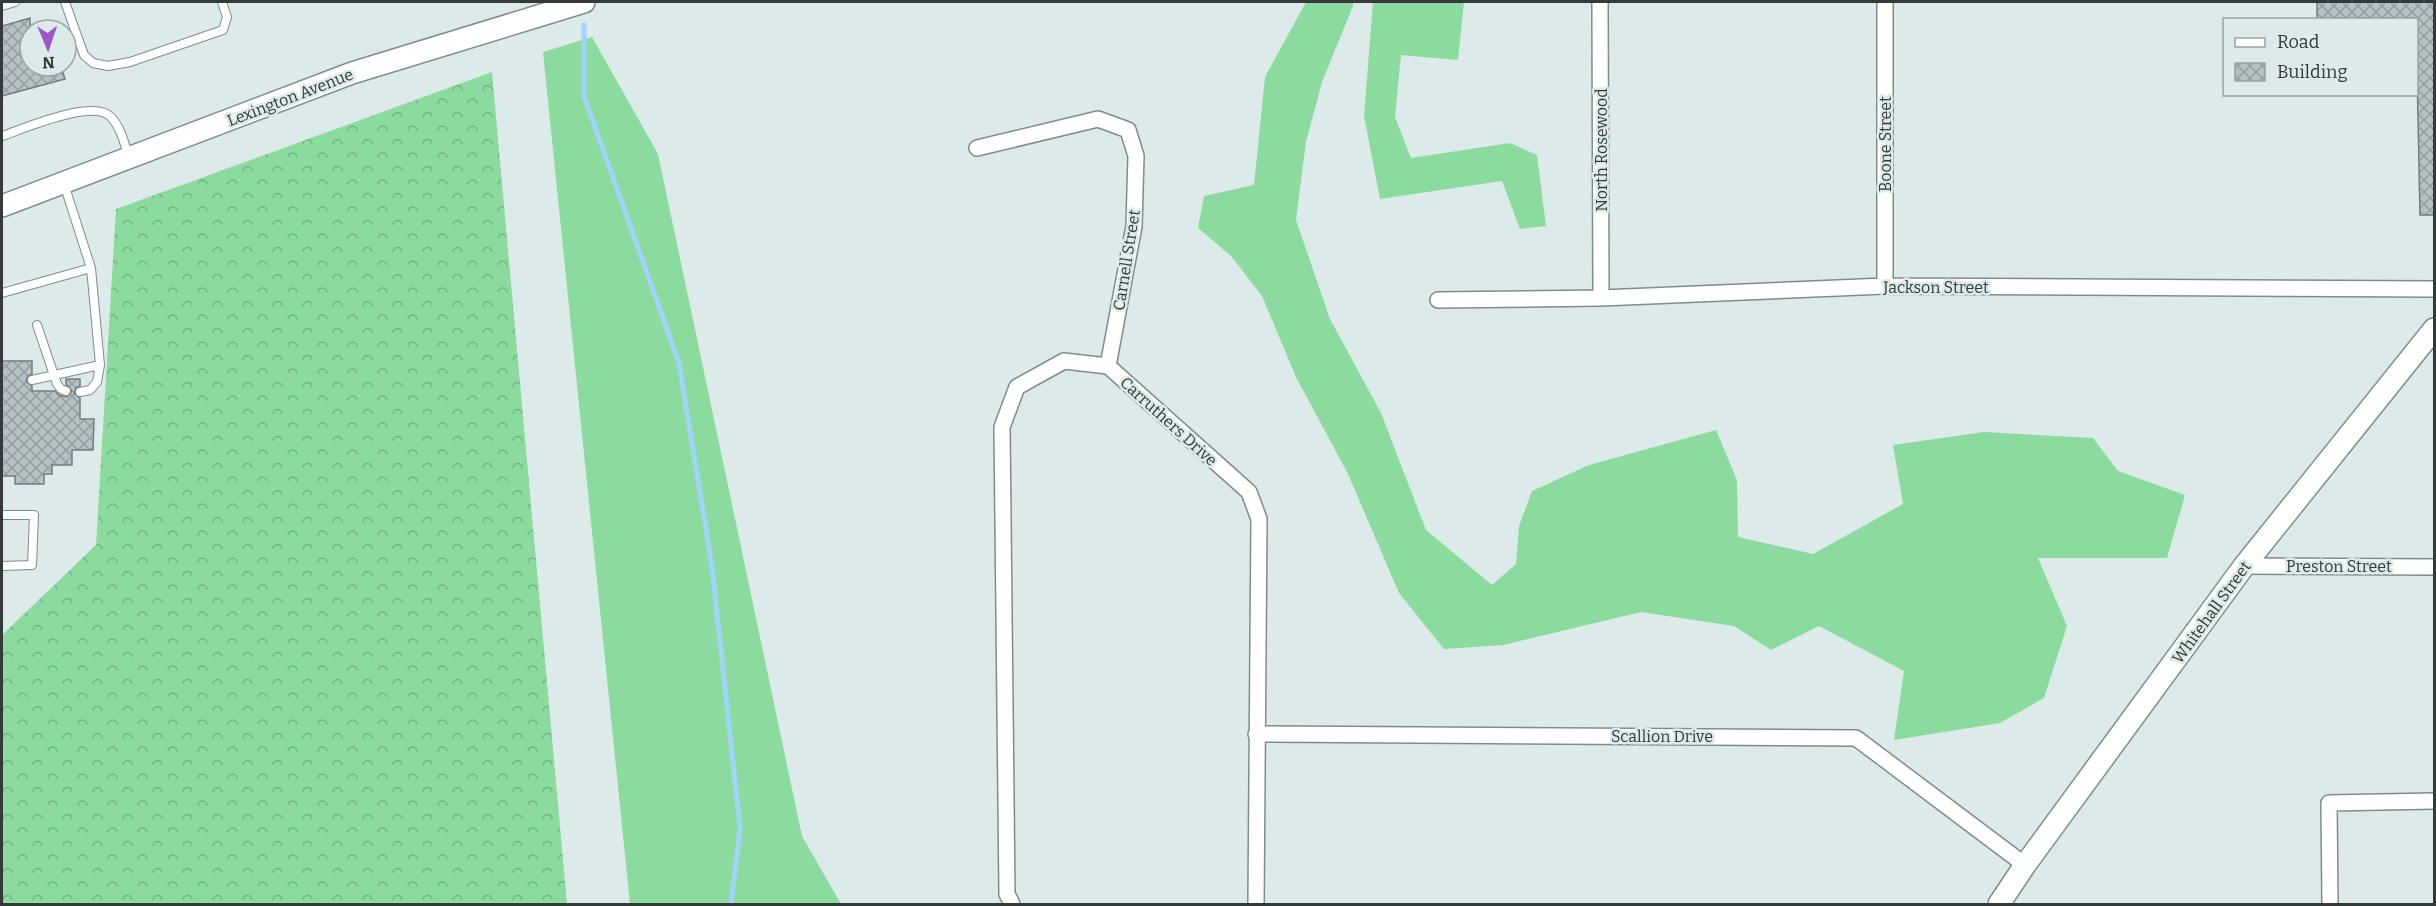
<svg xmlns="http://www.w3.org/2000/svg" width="2436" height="906" font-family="Bitter,serif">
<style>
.grass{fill:#8bdb9f}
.forest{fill:url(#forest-crowns)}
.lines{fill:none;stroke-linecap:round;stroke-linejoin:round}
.stream{stroke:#a1d4fb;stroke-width:5}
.building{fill:url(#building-cross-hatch);stroke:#737d81;stroke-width:1.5}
.lane-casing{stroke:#808c8c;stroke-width:10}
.street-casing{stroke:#808c8c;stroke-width:18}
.secondary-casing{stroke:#808c8c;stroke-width:24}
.lane{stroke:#fff;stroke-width:8}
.street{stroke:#fff;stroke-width:15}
.secondary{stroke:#fff;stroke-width:21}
.labels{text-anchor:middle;stroke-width:5;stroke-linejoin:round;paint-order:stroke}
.street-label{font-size:16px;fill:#343939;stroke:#ddeaea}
</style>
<defs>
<pattern id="forest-crowns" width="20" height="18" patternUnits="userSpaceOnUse" patternTransform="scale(1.5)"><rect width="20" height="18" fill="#8bdb9f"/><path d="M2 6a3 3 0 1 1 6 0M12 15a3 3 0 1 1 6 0" fill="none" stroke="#72b383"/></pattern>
<pattern id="building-cross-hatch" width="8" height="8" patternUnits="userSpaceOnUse" patternTransform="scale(1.5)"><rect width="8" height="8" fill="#b5c1c4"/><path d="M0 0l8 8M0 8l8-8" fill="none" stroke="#949ea0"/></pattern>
</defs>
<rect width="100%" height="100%" fill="#ddeaea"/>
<path class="grass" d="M 1306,2 L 1353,2 L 1353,6 L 1322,82 L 1306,142 L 1296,220 L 1330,319 L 1381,413 L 1426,530 L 1492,585 L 1516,564 L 1519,526 L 1532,491 L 1589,465 L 1716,430 L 1737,480 L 1738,537 L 1813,554 L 1903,504 L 1893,445 L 1984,432 L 2093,438 L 2118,471 L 2185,495 L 2167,558 L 2038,558 L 2067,626 L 2044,698 L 2000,723 L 1894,740 L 1904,671 L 1819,626 L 1771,650 L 1734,626 L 1641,612 L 1503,645 L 1444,649 L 1399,593 L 1348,474 L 1296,377 L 1262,296 L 1231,256 L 1198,228 L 1204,196 L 1254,185 L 1265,77 Z
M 1373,2 L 1464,2 L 1458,60 L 1401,55 L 1395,117 L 1411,158 L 1510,143 L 1537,155 L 1546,226 L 1520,229 L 1502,181 L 1380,199 L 1364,116 Z
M 592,37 L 658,154 L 802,836 L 841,904 L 630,904 L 543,52 Z"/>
<path class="forest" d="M 492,72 L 567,904 L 2,904 L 2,635 L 96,545 L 116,209 Z"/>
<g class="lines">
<path class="stream" d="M 584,25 L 584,96 L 679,363 L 712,567 L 740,828 L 731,904"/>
</g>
<path class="building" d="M 2317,2 L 2434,2 L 2434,215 L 2420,215 L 2416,20 L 2317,20 Z
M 30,18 L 30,66 L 61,66 L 65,79 L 2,96 L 2,26 Z
M 2,361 L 32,361 L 32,374 L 28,376 L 26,381 L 32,386 L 32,391 L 55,391 L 59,395 L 67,397 L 72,391 L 66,384 L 66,379 L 80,379 L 80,386 L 76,388 L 74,393 L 80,398 L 80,419 L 94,419 L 93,450 L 72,450 L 72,465 L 52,465 L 52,474 L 44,474 L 44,484 L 15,484 L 15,476 L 2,476 Z"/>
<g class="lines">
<defs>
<path id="lane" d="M 65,2 L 84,55 L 93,63 L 108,66 L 130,62 L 223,30 L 227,17 L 222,2
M 2,6 L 15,2
M 2,136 C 23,129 94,98 111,117 C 121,128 124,142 128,155
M 2,293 L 91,268
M 37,325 L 57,384 L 61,389 L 66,391
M 32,380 L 100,365 L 91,268 L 64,184
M 80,392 L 90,390 L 97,382 L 100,365
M 2,515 L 34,515 L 32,565 L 2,566"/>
<path id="street" d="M 1600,2 L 1601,298
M 1885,2 L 1885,286
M 977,148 L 1098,119 L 1128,130 L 1136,156 L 1134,226 L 1108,366
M 1438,300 L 1601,298 L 1885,286 L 2434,289
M 2244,566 L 2434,567
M 1256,734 L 1856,738 L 2025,865
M 1012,904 L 1007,894 L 1002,427 L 1017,387 L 1064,361 L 1108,366 L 1249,492 L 1259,519 L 1256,904
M 2330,904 L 2329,803 L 2434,801"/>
<path id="secondary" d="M 2,206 L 352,73 L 584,2
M 1999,904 L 2025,865 L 2244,566 L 2434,329"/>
</defs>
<use href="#lane" class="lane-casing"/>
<use href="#street" class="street-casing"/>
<use href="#secondary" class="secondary-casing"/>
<use href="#lane" class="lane"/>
<use href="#street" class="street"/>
<use href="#secondary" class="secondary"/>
</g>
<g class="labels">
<g class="street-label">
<text transform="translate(290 97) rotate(-21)" y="6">Lexington Avenue</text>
<text transform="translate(1885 144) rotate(-90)" y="6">Boone Street</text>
<text transform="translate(1601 150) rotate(-90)" y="6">North Rosewood</text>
<text transform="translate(1126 260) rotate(-81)" y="6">Carnell Street</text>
<text x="1936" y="293">Jackson Street</text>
<text transform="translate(1169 421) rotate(42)" y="6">Carruthers Drive</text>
<text x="2339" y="572">Preston Street</text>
<text transform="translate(2211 612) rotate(-54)" y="6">Whitehall Street</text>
<text x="1662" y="742">Scallion Drive</text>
</g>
</g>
<rect width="2436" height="906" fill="none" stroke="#343939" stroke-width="6"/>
<rect x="2223" y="18" width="195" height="78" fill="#ddeaea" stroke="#99a3a3" stroke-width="1.5"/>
<rect x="2235" y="38" width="30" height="9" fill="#ffffff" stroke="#99a3a3" stroke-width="1.5"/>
<text x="2277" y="48" font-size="18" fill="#343939">Road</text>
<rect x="2235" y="63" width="30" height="18" fill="url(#building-cross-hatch)" stroke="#99a3a3" stroke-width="1.5"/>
<text x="2277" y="78" font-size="18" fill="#343939">Building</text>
<g transform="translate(48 48) rotate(178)"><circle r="28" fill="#ddeaea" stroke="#99a3a3" stroke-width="1.5"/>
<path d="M0-4.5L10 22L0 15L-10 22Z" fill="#9d56c9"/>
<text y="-9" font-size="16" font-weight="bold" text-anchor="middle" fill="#343939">N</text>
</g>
</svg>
